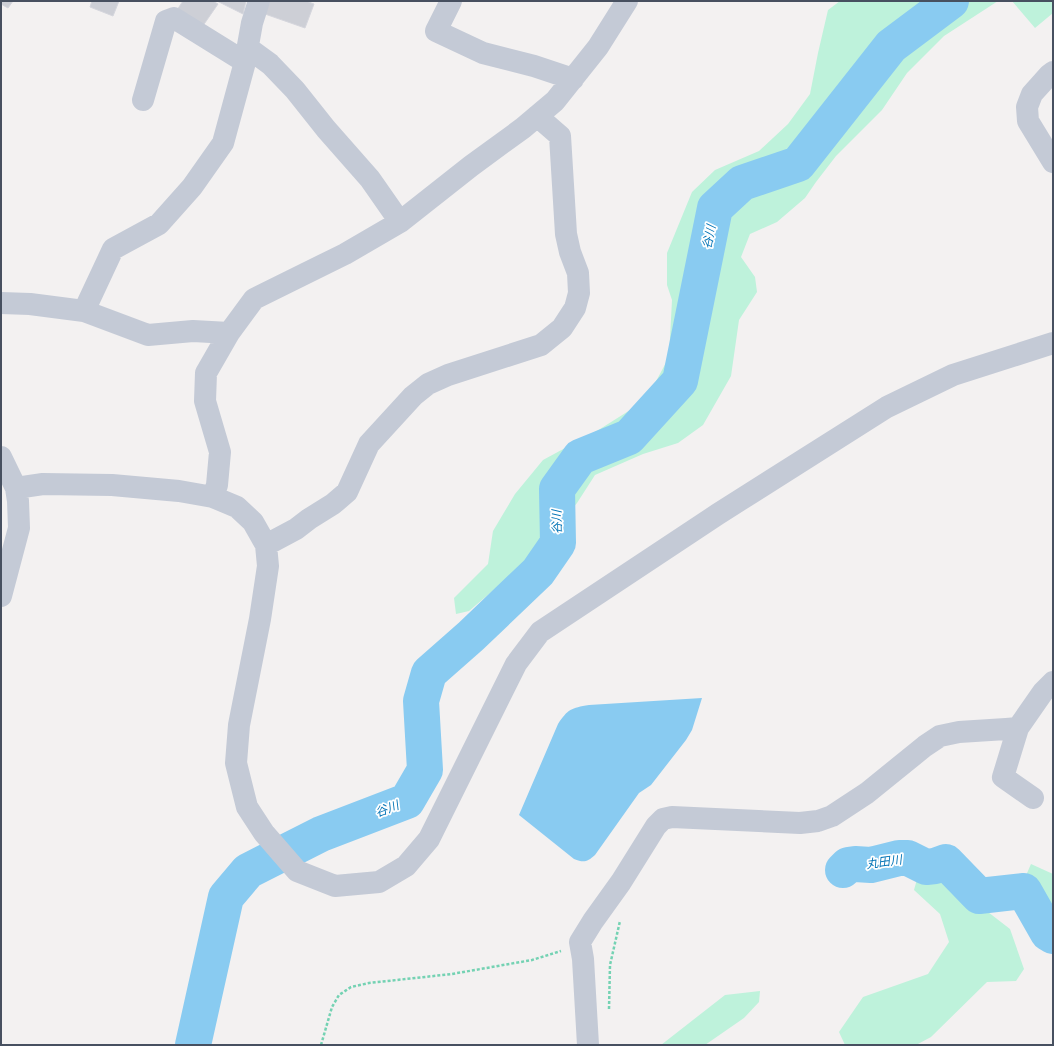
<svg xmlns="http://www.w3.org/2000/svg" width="1054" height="1046" font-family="Helvetica,'Noto Sans JP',sans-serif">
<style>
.green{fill:#bef2db}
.water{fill:#89cbf1}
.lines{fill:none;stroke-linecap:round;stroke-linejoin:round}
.river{stroke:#89cbf1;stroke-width:36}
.building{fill:#cdcfd6;stroke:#d5d6dd}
.path{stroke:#74d2b3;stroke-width:2.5;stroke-dasharray:3 2;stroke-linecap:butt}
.minor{stroke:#c4cad6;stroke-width:22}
.labels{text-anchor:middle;stroke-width:3.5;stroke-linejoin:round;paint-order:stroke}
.water-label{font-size:12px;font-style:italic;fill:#0474b6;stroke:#fff}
</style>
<rect width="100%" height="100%" fill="#f3f1f1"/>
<path class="green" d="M 840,1 L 998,1 L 944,36 L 907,73 L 882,110 L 836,156 L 816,182 L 805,198 L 777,222 L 750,234 L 741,257 L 755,277 L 757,292 L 739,320 L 731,376 L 703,425 L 678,443 L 643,454 L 595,475 L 577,503 L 531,558 L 469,611 L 456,614 L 454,598 L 488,564 L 493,531 L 515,494 L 543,460 L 600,429 L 646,400 L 669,357 L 672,300 L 667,285 L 667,253 L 692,192 L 715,170 L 759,151 L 788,124 L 810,94 L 818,53 L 828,10 Z
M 1012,1 L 1053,1 L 1053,13 L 1035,28 Z
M 1031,864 L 1053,874 L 1053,928 L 1035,903 L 1024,880 Z
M 919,872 L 944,877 L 957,887 L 961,896 L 988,912 L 1010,929 L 1024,969 L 1016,981 L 987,982 L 931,1037 L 916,1045 L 845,1045 L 839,1032 L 863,997 L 928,974 L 949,942 L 940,914 L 914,890 Z
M 760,991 L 759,1002 L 744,1018 L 705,1045 L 661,1045 L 725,995 Z"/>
<path class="water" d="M 702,698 L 692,730 L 686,740 L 651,785 L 639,793 L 595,855 C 587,862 584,863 574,859 L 519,815 L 558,724 C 568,709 571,708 589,705 Z"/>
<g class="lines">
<path class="river" d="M 843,870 L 848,865 L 855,864 L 871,865 L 899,858 L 908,858 L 926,867 L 935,866 L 946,862 L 979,896 L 1024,891 L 1048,933 L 1053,936
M 193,1045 L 226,897 L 248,871 L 321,834 L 407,801 L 425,770 L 421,701 L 429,673 L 471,636 L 538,572 L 558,543 L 557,489 L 580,457 L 629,437 L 680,381 L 715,208 L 742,183 L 798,164 L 891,46 L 951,1"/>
</g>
<path class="building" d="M 1,1 L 13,1 L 8,8 L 1,4 Z
M 92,1 L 119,1 L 113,16 L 90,7 Z
M 183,1 L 213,1 L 218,4 L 200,30 L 175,13 Z
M 217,1 L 246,1 L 243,14 Z
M 270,1 L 306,1 L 314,4 L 305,28 L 265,14 Z"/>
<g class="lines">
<path class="path" d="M 609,1009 L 610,965 L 620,921
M 321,1045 L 332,1007 L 339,995 L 351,987 L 369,983 L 452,974 L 532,960 L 561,951"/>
<path class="minor" d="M 451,1 L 436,31 L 483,53 L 534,66 L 573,79
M 248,48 L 270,64 L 295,90 L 326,129 L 370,179 L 400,222
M 1053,72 L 1049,75 L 1032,94 L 1027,107 L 1028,121 L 1053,162
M 143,100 L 166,21 L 174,18 L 245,62
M 1,303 L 30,304 L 84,311 L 148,335 L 193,331 L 229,333 L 254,299 L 345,254 L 400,222 L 471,166 L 523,128 L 555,101 L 598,47 L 627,1
M 84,311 L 113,249 L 159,224 L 192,187 L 223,143 L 245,62 L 252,23 L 259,1
M 1,457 L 16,488 L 18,501 L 19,528 L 1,596
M 16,488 L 43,484 L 112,485 L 179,491 L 213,497 L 237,507 L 253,522 L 266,545 L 268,566 L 260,619 L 239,725 L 236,763 L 247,807 L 264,833 L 297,871 L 335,886 L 379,882 L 406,866 L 429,839 L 516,664 L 540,632 L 718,514 L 887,407 L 953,375 L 1053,343
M 213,497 L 217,485 L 220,452 L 205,401 L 206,373 L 229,333
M 266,545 L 296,529 L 309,519 L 333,504 L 347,492 L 369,444 L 413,396 L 428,384 L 448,375 L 541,345 L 562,328 L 575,308 L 579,293 L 578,273 L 570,252 L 566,234 L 560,136 L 537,116
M 1018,728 L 1003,777 L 1033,798
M 588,1045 L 583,959 L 580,942 L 593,921 L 621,882 L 656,826 L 663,819 L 672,817 L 800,823 L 818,821 L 832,816 L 867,793 L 925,746 L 940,736 L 959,732 L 1006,729 L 1018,728 L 1043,692 L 1053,682"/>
</g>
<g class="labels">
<g class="water-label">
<text transform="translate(709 237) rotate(-78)" y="4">谷川</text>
<text transform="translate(557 522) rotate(-91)" y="4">谷川</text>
<text transform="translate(387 809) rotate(-21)" y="4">谷川</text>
<text transform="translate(884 862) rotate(-8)" y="4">丸田川</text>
</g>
</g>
<rect width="1054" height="1046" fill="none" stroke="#475060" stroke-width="4"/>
</svg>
